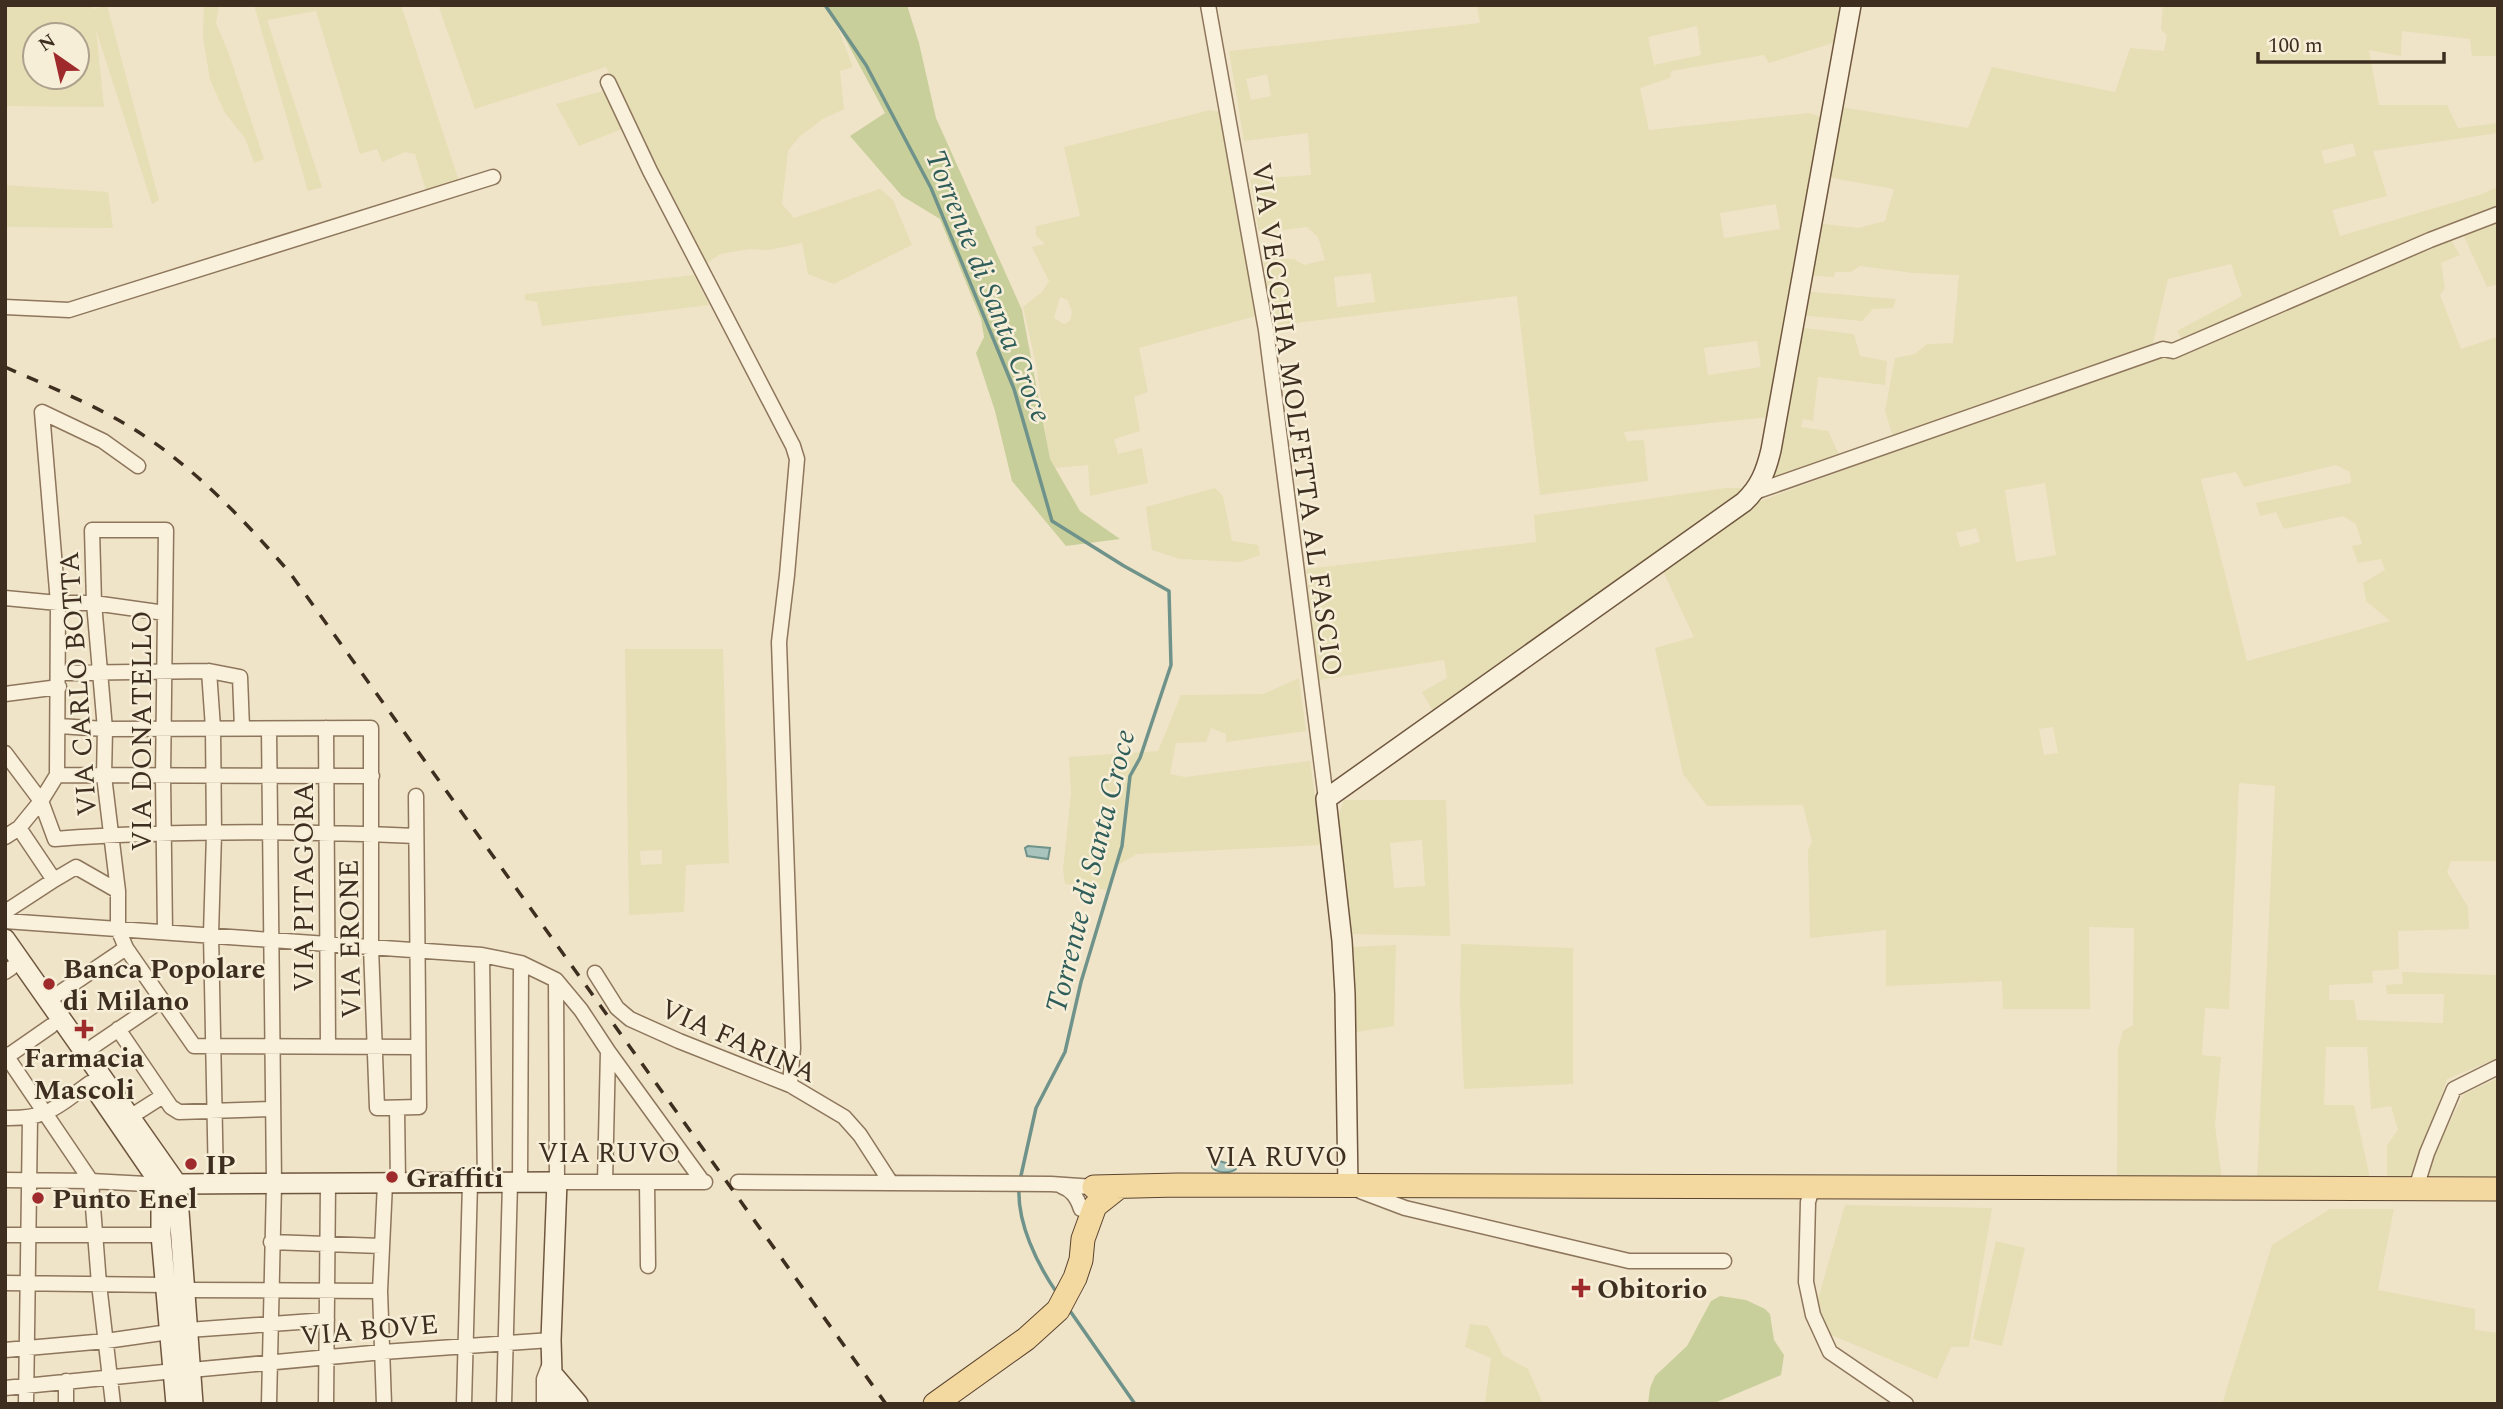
<svg xmlns="http://www.w3.org/2000/svg" width="2503" height="1409" font-family="Spectral,serif">
<style>
.farmland{fill:#e6deb5;fill-rule:evenodd}
.green{fill:#c9cf9b}
.water{fill:#a9c4bc;stroke:#6f938a;stroke-width:2}
.lines{fill:none;stroke-linecap:round;stroke-linejoin:round}
.stream{stroke:#6f938a;stroke-width:3.5}
.street-casing{stroke:#8d765c;stroke-width:17}
.secondary-casing{stroke:#6f573f;stroke-width:22}
.primary-casing{stroke:#5b4430;stroke-width:25}
.street{stroke:#faf1dc;stroke-width:14}
.secondary{stroke:#faf1dc;stroke-width:19}
.primary{stroke:#f3d9a0;stroke-width:23}
.rail{stroke:#3d2e20;stroke-width:3.5;stroke-dasharray:12 12;stroke-linecap:butt}
.poi-dot{fill:#9e2a2b;stroke:#f7eed8;stroke-width:2.5}
.labels{text-anchor:middle;stroke-width:5;stroke-linejoin:round;paint-order:stroke}
.street-label{font-size:28px;fill:#3d2e20;stroke:#f7eed8}
.poi-label{font-size:28px;font-weight:bold;fill:#3d2e20;stroke:#f7eed8;text-anchor:start}
.water-label{font-size:30px;font-style:italic;fill:#2f5d5a;stroke:#f7eed8}
</style>
<rect width="100%" height="100%" fill="#f0e4c8"/>
<path class="farmland" d="M 5,5 L 92,5 L 93,9 L 107,5 L 159,200 L 152,204 L 96,30 L 104,107 L 5,106 ZM 35,35 L 77,35 L 77,77 L 35,77 Z
M 204,5 L 219,5 L 216,23 L 229,54 L 264,159 L 254,163 L 245,138 L 225,113 L 210,80 L 203,38 Z
M 254,5 L 401,5 L 460,184 L 427,194 L 415,154 L 405,152 L 382,162 L 377,149 L 360,154 L 316,11 L 267,20 L 322,187 L 308,191 Z
M 438,5 L 826,5 L 832,13 L 853,67 L 840,71 L 844,109 L 823,119 L 799,137 L 788,151 L 782,204 L 794,218 L 880,189 L 893,200 L 912,245 L 834,284 L 808,274 L 802,243 L 769,250 L 750,249 L 720,254 L 703,266 L 606,67 L 475,109 Z
M 1477,5 L 1842,5 L 1836,42 L 1769,63 L 1764,55 L 1671,71 L 1670,78 L 1640,88 L 1649,130 L 1809,113 L 1821,117 L 1770,417 L 1624,432 L 1627,441 L 1644,440 L 1648,481 L 1540,495 L 1517,296 L 1271,326 L 1263,258 L 1294,259 L 1304,265 L 1325,260 L 1318,237 L 1307,227 L 1259,233 L 1250,179 L 1311,175 L 1308,133 L 1244,141 L 1229,51 L 1480,23 ZM 1697,26 L 1701,55 L 1654,65 L 1648,37 ZM 1267,74 L 1271,96 L 1251,100 L 1246,79 ZM 1776,204 L 1780,229 L 1724,238 L 1720,213 ZM 1371,273 L 1375,302 L 1337,307 L 1334,277 ZM 1757,341 L 1761,367 L 1708,375 L 1704,348 Z
M 2163,5 L 2498,5 L 2498,56 L 2472,56 L 2470,39 L 2402,31 L 2401,56 L 2369,50 L 2379,105 L 2447,105 L 2458,128 L 2498,123 L 2498,133 L 2373,151 L 2387,196 L 2332,210 L 2340,236 L 2479,195 L 2498,187 L 2498,210 L 2182,340 L 2177,331 L 2242,296 L 2231,264 L 2168,279 L 2152,347 L 1895,443 L 1885,411 L 1895,358 L 1915,354 L 1927,344 L 1953,343 L 1959,275 L 1913,273 L 1860,266 L 1851,272 L 1835,272 L 1834,277 L 1805,275 L 1816,223 L 1858,228 L 1885,221 L 1894,189 L 1826,177 L 1835,106 L 1968,128 L 1992,67 L 2115,92 L 2130,48 L 2164,51 L 2167,35 L 2161,30 ZM 2353,143 L 2356,156 L 2325,164 L 2321,151 Z
M 606,90 L 622,129 L 579,146 L 556,104 Z
M 1210,110 L 1221,112 L 1256,316 L 1139,348 L 1148,392 L 1134,397 L 1140,431 L 1114,439 L 1118,454 L 1142,448 L 1148,483 L 1090,496 L 1088,465 L 1055,468 L 1049,458 L 1036,364 L 1023,307 L 1042,292 L 1049,281 L 1032,247 L 1045,244 L 1036,235 L 1036,226 L 1080,216 L 1064,147 ZM 1060,297 L 1068,300 L 1072,312 L 1070,321 L 1064,324 L 1054,318 Z
M 5,185 L 108,192 L 113,228 L 5,227 Z
M 2498,217 L 2498,284 L 2487,287 L 2462,232 Z
M 2449,237 L 2460,255 L 2441,263 L 2445,288 L 2440,295 L 2461,349 L 2497,337 L 2498,340 L 2498,861 L 2451,861 L 2447,872 L 2468,907 L 2469,929 L 2398,931 L 2399,969 L 2372,971 L 2373,983 L 2329,985 L 2329,1000 L 2354,1000 L 2357,1020 L 2443,1023 L 2444,994 L 2387,994 L 2386,985 L 2403,984 L 2402,972 L 2498,975 L 2498,1058 L 2447,1079 L 2412,1180 L 2387,1178 L 2387,1145 L 2398,1130 L 2391,1106 L 2371,1109 L 2367,1047 L 2326,1047 L 2324,1105 L 2354,1105 L 2370,1178 L 2257,1180 L 2275,786 L 2239,783 L 2229,1009 L 2205,1008 L 2202,1055 L 2221,1057 L 2215,1125 L 2222,1181 L 2117,1176 L 2118,1049 L 2123,1031 L 2133,1025 L 2134,928 L 2089,927 L 2090,1009 L 2003,1009 L 2002,981 L 1886,986 L 1886,930 L 1810,938 L 1808,850 L 1812,842 L 1803,805 L 1707,806 L 1683,774 L 1655,648 L 1694,637 L 1662,569 L 1755,503 L 2121,367 ZM 2336,465 L 2350,472 L 2351,483 L 2256,503 L 2260,516 L 2276,512 L 2284,529 L 2343,516 L 2356,524 L 2362,544 L 2352,546 L 2358,563 L 2381,559 L 2385,570 L 2363,583 L 2366,601 L 2390,621 L 2247,661 L 2201,479 L 2236,472 L 2244,487 ZM 2045,483 L 2056,555 L 2016,562 L 2005,490 ZM 1976,528 L 1980,542 L 1960,547 L 1956,533 ZM 2053,727 L 2058,753 L 2044,755 L 2039,729 Z
M 694,275 L 709,305 L 542,326 L 537,302 L 525,300 L 525,294 Z
M 1801,291 L 1896,299 L 1893,308 L 1873,309 L 1862,321 L 1799,315 Z
M 1796,327 L 1854,334 L 1860,356 L 1887,361 L 1885,385 L 1818,377 L 1813,421 L 1803,419 L 1801,427 L 1828,431 L 1841,459 L 1768,488 Z
M 1215,488 L 1223,496 L 1232,541 L 1258,545 L 1260,555 L 1240,562 L 1180,559 L 1152,550 L 1146,507 Z
M 1726,488 L 1750,488 L 1433,711 L 1422,692 L 1447,678 L 1444,660 L 1319,680 L 1306,569 L 1536,542 L 1534,515 Z
M 625,649 L 723,649 L 729,863 L 686,865 L 684,912 L 629,915 ZM 662,850 L 662,864 L 641,865 L 640,851 Z
M 1299,678 L 1306,731 L 1226,742 L 1226,734 L 1211,728 L 1206,742 L 1176,743 L 1170,774 L 1185,777 L 1310,761 L 1322,845 L 1137,854 L 1115,867 L 1106,890 L 1065,884 L 1063,870 L 1071,793 L 1069,757 L 1158,751 L 1181,695 L 1263,694 Z
M 1344,800 L 1446,800 L 1450,936 L 1348,934 L 1336,822 ZM 1422,840 L 1425,886 L 1394,888 L 1390,843 Z
M 1461,944 L 1573,948 L 1573,1084 L 1464,1089 L 1460,1002 Z
M 1396,945 L 1394,1026 L 1350,1033 L 1350,947 Z
M 2498,1078 L 2498,1179 L 2427,1179 L 2425,1171 L 2464,1094 Z
M 1845,1205 L 1992,1208 L 1969,1347 L 1951,1347 L 1937,1379 L 1824,1332 L 1814,1313 Z
M 2330,1209 L 2394,1209 L 2378,1290 L 2475,1309 L 2475,1330 L 2498,1333 L 2498,1404 L 2222,1404 L 2272,1245 Z
M 1996,1241 L 2025,1248 L 2002,1346 L 1973,1339 Z
M 1470,1324 L 1488,1326 L 1503,1355 L 1528,1369 L 1543,1404 L 1485,1404 L 1491,1358 L 1465,1347 Z"/>
<path class="green" d="M 827,5 L 907,5 L 919,43 L 936,118 L 1022,310 L 1050,459 L 1080,511 L 1120,539 L 1066,546 L 1012,481 L 995,411 L 976,353 L 984,337 L 981,319 L 940,219 L 902,196 L 850,136 L 885,113 Z
M 1720,1296 L 1746,1300 L 1765,1309 L 1770,1314 L 1774,1340 L 1784,1355 L 1781,1375 L 1712,1404 L 1648,1404 L 1650,1388 L 1655,1376 L 1687,1346 L 1711,1301 Z"/>
<path class="water" d="M 1028,846 L 1050,848 L 1048,859 L 1027,856 L 1025,848 Z
M 1216,1160 L 1236,1166 L 1236,1169 C 1230,1174 1216,1173 1212,1167 L 1212,1163 Z"/>
<g class="lines">
<path class="stream" d="M 825,5 L 866,65 L 931,188 L 1014,389 L 1052,521 L 1124,566 L 1169,591 L 1171,665 L 1140,758 L 1130,776 L 1122,846 L 1081,982 L 1065,1052 L 1036,1108 L 1020,1180
M 1019,1187 C 1017,1223 1037,1264 1057,1293
M 1068,1308 L 1135,1404"/>
<defs>
<path id="street" d="M 1208,5 L 1266,330 L 1326,799
M 608,82 L 650,171 L 793,446 L 797,459 L 787,575 L 779,642 L 793,1048 L 790,1085
M 5,307 L 69,310 L 493,177
M 138,466 L 103,441 L 42,412 L 58,603 L 57,775 L 41,801 L 19,828 L 54,880 L 76,867 L 118,891 L 104,776 L 105,729 L 94,603 L 92,530 L 166,530 L 163,777 L 165,932
M 1755,492 L 2163,349 L 2173,351 L 2430,240 L 2498,214
M 5,598 L 58,603 L 94,603 L 165,613
M 209,671 L 213,728 L 214,834 L 211,934 L 216,1184
M 59,673 L 209,671 L 240,677 L 242,728
M 5,694 L 59,687
M 59,726 L 105,729 L 371,728 L 371,947 L 377,1108 L 419,1107 L 416,796
M 326,728 L 328,1046
M 269,729 L 274,1184 L 269,1404
M 5,753 L 41,801 L 55,839 C 175,830 296,831 416,836
M 57,775 L 372,776
M 5,837 L 19,828
M 118,891 L 118,929 L 126,948 L 194,1046 L 418,1047
M 5,912 L 54,880
M 5,921 L 482,955 L 521,963 L 556,980 L 581,1010 L 608,1051 L 703,1182
M 482,955 L 485,1183
M 5,972 L 11,968
M 595,973 L 617,1008 L 630,1019 L 679,1041 L 790,1085 L 844,1117 L 860,1135 L 891,1183
M 556,980 L 557,1182 L 705,1182
M 49,1000 L 126,948
M 118,1029 L 171,1107 L 179,1112 L 273,1109
M 85,1052 L 162,1000
M 5,1054 L 91,1181 L 99,1284 L 113,1404
M 5,1058 L 51,1026
M 397,1108 L 398,1183
M 130,1117 L 163,1096
M 5,1118 C 49,1119 56,1107 90,1083
M 5,1180 L 91,1181 L 165,1185
M 605,1182 L 608,1051
M 647,1182 L 648,1266
M 738,1182 L 1051,1184 L 1094,1187
M 520,1183 L 521,963
M 1061,1186 C 1072,1190 1077,1197 1081,1209
M 1813,1186 L 1808,1202 L 1806,1282 L 1813,1315 L 1830,1352 L 1906,1404
M 2416,1188 L 2427,1153 L 2454,1089 L 2498,1067
M 1360,1191 L 1405,1208 L 1629,1261 L 1724,1261
M 5,1235 L 161,1235
M 271,1242 L 381,1246
M 5,1283 L 165,1285
M 186,1290 L 380,1291
M 188,1330 L 327,1320
M 5,1350 L 106,1341 L 169,1332
M 191,1370 L 383,1352 L 551,1340
M 5,1388 L 174,1371
M 26,1404 L 30,1118
M 66,1404 L 66,1381
M 326,1404 L 328,1183
M 384,1404 L 380,1291 L 385,1183
M 464,1404 L 470,1183
M 504,1404 L 510,1183
M 544,1404 L 544,1379 L 549,1366"/>
<path id="secondary" d="M 5,939 L 177,1184 L 193,1404
M 100,1096 L 161,1185 L 161,1235 L 176,1404
M 177,1184 L 557,1182 L 551,1340 L 552,1373 L 559,1404
M 1348,1187 L 1345,994 L 1342,941 L 1326,799 L 1744,502 C 1760,487 1766,471 1771,450 L 1851,5
M 555,1377 L 578,1404"/>
<path id="primary" d="M 1094,1187 L 1178,1185 L 2498,1189
M 935,1404 L 1026,1339 L 1058,1310 L 1075,1278 L 1081,1260 L 1083,1239 L 1095,1206 L 1119,1187"/>
</defs>
<use href="#street" class="street-casing"/>
<use href="#secondary" class="secondary-casing"/>
<use href="#primary" class="primary-casing"/>
<use href="#street" class="street"/>
<use href="#secondary" class="secondary"/>
<use href="#primary" class="primary"/>
<path class="rail" d="M 5,367 C 41,383 78,398 113,417 C 183,455 238,513 290,573 L 886,1404"/>
</g>
<g class="poi-dot">
<circle cx="49" cy="984" r="7"/>
<path d="M80.5 1018.5h7v7h7v7h-7v7h-7v-7h-7v-7h7z"/>
<circle cx="191" cy="1164" r="7"/>
<circle cx="392" cy="1177" r="7"/>
<circle cx="38" cy="1198" r="7"/>
<path d="M1577.5 1277.5h7v7h7v7h-7v7h-7v-7h-7v-7h7z"/>
</g>
<g class="labels">
<g class="street-label">
<text transform="translate(1298 419) rotate(82)" y="10">VIA VECCHIA MOLFETTA AL FASCIO</text>
<text transform="translate(77 684) rotate(-94)" y="10">VIA CARLO BOTTA</text>
<text transform="translate(141 731) rotate(-90)" y="10">VIA DONATELLO</text>
<text transform="translate(303 887) rotate(-90)" y="10">VIA PITAGORA</text>
<text transform="translate(349 939) rotate(-91)" y="10">VIA ERONE</text>
<text transform="translate(739 1040) rotate(24)" y="10">VIA FARINA</text>
<text x="609" y="1162">VIA RUVO</text>
<text x="1276" y="1166">VIA RUVO</text>
<text transform="translate(369 1329) rotate(-5)" y="10">VIA BOVE</text>
</g>
<g class="poi-label">
<text x="63" y="978">Banca Popolare<tspan x="63" dy="32">di Milano</tspan></text>
<text x="84" y="1067" text-anchor="middle">Farmacia<tspan x="84" dy="32">Mascoli</tspan></text>
<text x="205" y="1174">IP</text>
<text x="406" y="1187">Graffiti</text>
<text x="52" y="1208">Punto Enel</text>
<text x="1597" y="1298">Obitorio</text>
</g>
<g class="water-label">
<text transform="translate(989 286) rotate(68)" y="10">Torrente di Santa Croce</text>
<text transform="translate(1090 871) rotate(-76)" y="10">Torrente di Santa Croce</text>
</g>
</g>
<rect width="2503" height="1409" fill="none" stroke="#3d2e20" stroke-width="14"/>
<g transform="translate(56 56) rotate(326)"><circle r="33" fill="#f7eed8" stroke="#ada18e" stroke-width="2"/>
<path d="M0-5L12 26L0 18L-12 26Z" fill="#9e2a2b"/>
<text y="-10" font-size="19" font-weight="bold" text-anchor="middle" fill="#3d2e20">N</text>
</g>
<path d="M2258 52v10h186v-10" fill="none" stroke="#3d2e20" stroke-width="3.5"/>
<text x="2268" y="52" font-size="21" fill="#3d2e20" stroke="#f7eed8" stroke-width="5" paint-order="stroke">100 m</text>
</svg>
